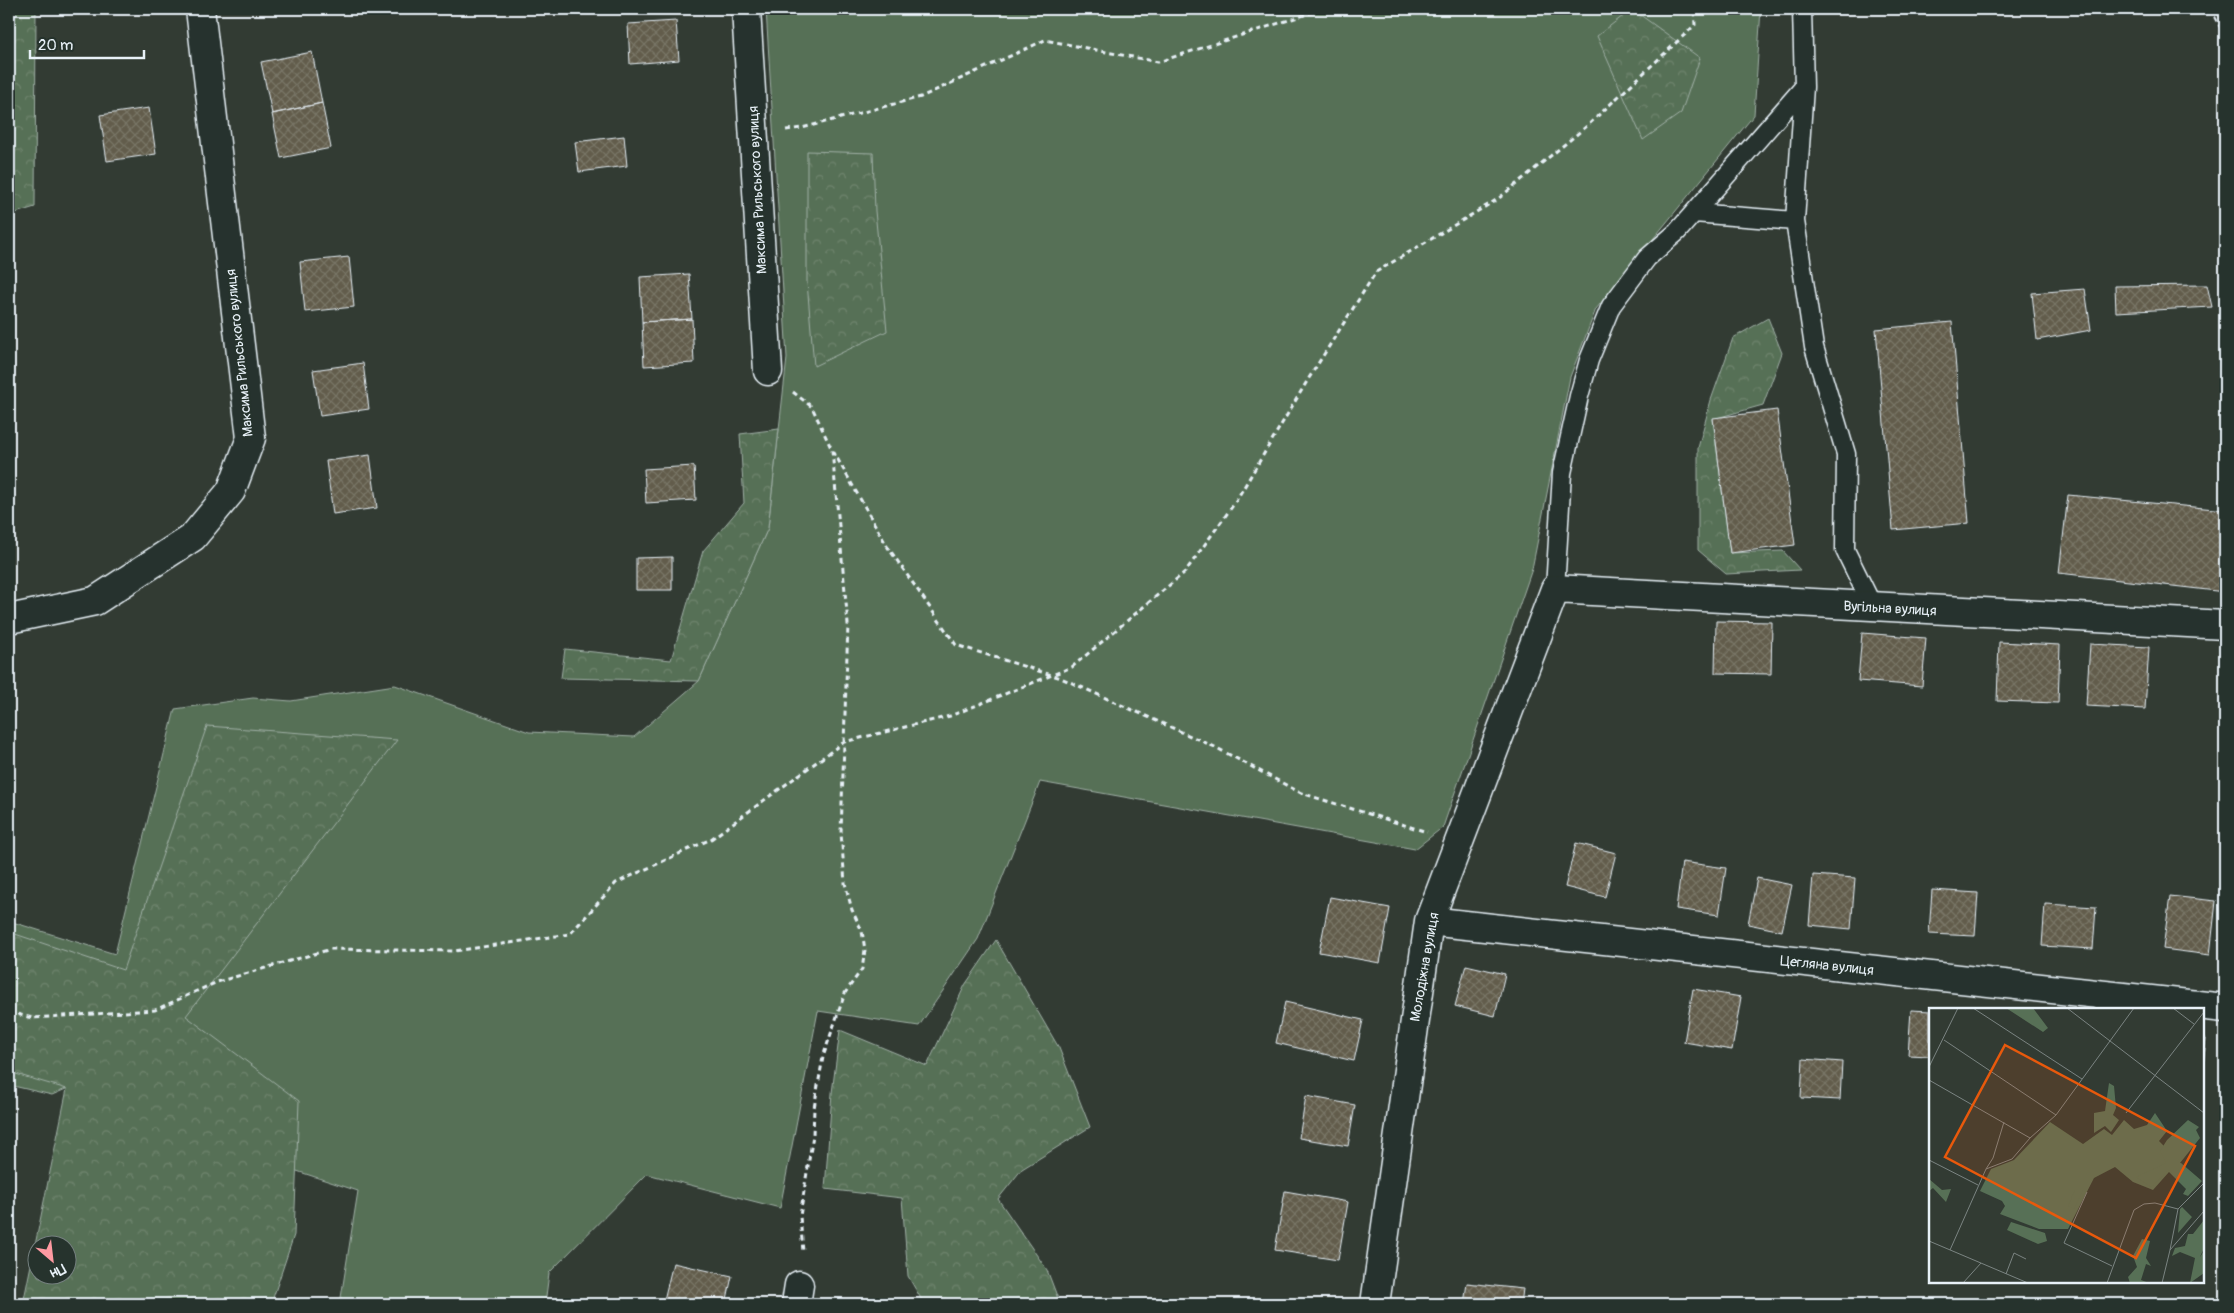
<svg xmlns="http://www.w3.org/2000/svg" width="2234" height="1313" font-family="Pangolin,sans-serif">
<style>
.grass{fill:#577056;stroke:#a0b0a7}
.forest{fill:url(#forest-crowns);stroke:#a0b0a7;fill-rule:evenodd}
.building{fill:url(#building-cross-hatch);stroke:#e8f1f8}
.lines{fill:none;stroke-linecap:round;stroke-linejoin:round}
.service-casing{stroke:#e8f1f8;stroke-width:21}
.minor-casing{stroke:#e8f1f8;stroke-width:31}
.path{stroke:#e8f1f8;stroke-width:3;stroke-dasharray:5 4;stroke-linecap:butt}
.service{stroke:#26332d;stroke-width:18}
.minor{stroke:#26332d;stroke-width:28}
.labels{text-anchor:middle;stroke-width:4;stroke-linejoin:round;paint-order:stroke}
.street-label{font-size:14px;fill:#e8f1f8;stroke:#26332d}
.inset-road{fill:none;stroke:#7b8482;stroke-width:1}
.view{fill:#e8590c;fill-opacity:0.15;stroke:#e8590c;stroke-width:2.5}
.inset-edge{fill:none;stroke:#e8f1f8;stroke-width:2.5}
</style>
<defs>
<pattern id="forest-crowns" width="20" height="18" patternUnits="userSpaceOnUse" patternTransform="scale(1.25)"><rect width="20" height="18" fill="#577056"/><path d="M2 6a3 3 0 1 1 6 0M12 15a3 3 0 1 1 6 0" fill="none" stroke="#6f856f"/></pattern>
<pattern id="building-cross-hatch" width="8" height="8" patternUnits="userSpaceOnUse" patternTransform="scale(1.25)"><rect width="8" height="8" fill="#625c4b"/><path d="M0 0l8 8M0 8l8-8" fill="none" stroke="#787466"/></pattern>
</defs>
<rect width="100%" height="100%" fill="#323b33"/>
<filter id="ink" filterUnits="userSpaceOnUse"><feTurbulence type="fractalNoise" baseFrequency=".02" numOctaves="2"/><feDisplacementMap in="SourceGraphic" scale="10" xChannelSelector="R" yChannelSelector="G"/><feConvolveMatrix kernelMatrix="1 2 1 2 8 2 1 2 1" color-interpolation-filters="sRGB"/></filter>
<g filter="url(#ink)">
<path class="grass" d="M 766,9 L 1761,9 L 1754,115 L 1596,309 L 1570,377 L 1532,569 L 1443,827 L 1415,849 L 1040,782 L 978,939 L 919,1026 L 818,1011 L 780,1208 L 647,1174 L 549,1273 L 545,1304 L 340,1304 L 358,1191 L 208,1142 L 140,1057 L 52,1095 L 9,1085 L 9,921 L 115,954 L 175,709 L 253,698 L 291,701 L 395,685 L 529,732 L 634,737 L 699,681 L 768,528 L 787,358 Z"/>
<path class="forest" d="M 9,9 L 36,9 L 35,207 L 9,215 Z
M 1632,9 L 1700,58 L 1681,113 L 1643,140 L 1597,36 Z
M 807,151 L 873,153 L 875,211 L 887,331 L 814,366 L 807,282 Z
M 1768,318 L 1782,353 L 1763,405 L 1713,419 L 1730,553 L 1783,551 L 1800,570 L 1726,574 L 1698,550 L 1698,448 L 1711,400 L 1733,338 Z
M 779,429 L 768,528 L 699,681 L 561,678 L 565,649 L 671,660 L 703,551 L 744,503 L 740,434 Z
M 207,726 L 397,740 L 186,1016 L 299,1101 L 294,1235 L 271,1304 L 23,1304 L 67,1089 L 9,1072 L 9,932 L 123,970 ZM 38,1246 L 68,1246 L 68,1276 L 38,1276 Z
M 996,940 L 1059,1048 L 1090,1127 L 1022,1169 L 998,1199 L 1047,1270 L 1060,1304 L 924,1304 L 908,1276 L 902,1198 L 825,1189 L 832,1093 L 840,1030 L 927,1066 L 965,985 Z"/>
<path class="building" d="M 676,21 L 679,60 L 630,64 L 628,24 Z
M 312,52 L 322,103 L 272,114 L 261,62 Z
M 322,103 L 331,148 L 281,158 L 272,114 Z
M 149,108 L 156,154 L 107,161 L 100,115 Z
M 624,136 L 627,166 L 579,172 L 575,142 Z
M 349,257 L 354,307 L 305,312 L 300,262 Z
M 689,274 L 692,319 L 642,322 L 640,277 Z
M 2207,285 L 2212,307 L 2116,312 L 2115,286 Z
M 2085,289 L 2091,330 L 2037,340 L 2032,293 Z
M 692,319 L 694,363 L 644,366 L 642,322 Z
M 1952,322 L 1969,523 L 1893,530 L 1876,329 Z
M 363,363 L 369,409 L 320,416 L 313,370 Z
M 2224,397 L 2225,489 L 2223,489 Z
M 1777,410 L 1795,545 L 1730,553 L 1713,418 Z
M 370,455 L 377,508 L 333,514 L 326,461 Z
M 694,466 L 696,500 L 646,503 L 644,469 Z
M 2068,495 L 2225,510 L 2225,592 L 2059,573 Z
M 672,557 L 672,590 L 636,590 L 636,558 Z
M 1716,621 L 1772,622 L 1771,674 L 1715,673 Z
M 1862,633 L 1926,638 L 1922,686 L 1858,681 Z
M 1999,642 L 2060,645 L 2058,703 L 1997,701 Z
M 2090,644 L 2149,647 L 2145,709 L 2086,706 Z
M 1576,843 L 1616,853 L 1605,897 L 1565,887 Z
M 1682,862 L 1726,868 L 1719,915 L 1676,909 Z
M 1813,875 L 1855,878 L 1851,929 L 1809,925 Z
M 1757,878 L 1792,885 L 1782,931 L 1748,924 Z
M 1932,890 L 1978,893 L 1975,936 L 1929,934 Z
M 2170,896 L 2216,901 L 2210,955 L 2163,949 Z
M 1330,897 L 1390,908 L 1380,963 L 1319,952 Z
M 2045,904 L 2096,907 L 2093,949 L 2042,946 Z
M 1466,965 L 1505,974 L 1495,1016 L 1455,1006 Z
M 1693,989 L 1741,997 L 1732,1050 L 1684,1042 Z
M 1285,1002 L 1363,1020 L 1354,1061 L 1276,1043 Z
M 1911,1010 L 1930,1011 L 1930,1056 L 1908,1055 Z
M 2203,1039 L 2206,1039 L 2203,1066 Z
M 1803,1059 L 1842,1062 L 1840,1100 L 1801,1098 Z
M 1306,1096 L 1355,1105 L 1348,1146 L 1299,1138 Z
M 1285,1191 L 1348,1202 L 1338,1260 L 1275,1250 Z
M 673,1263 L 732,1276 L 726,1304 L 663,1304 Z
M 1467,1283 L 1523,1289 L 1521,1304 L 1464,1304 Z"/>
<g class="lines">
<defs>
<path id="service" d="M 1804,87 L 1795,221 L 1814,347 L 1846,454 L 1845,550 L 1873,607
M 1694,213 L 1795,221
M 1555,589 L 1562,473 L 1579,396 L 1589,360 L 1611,306 L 1647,258 L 1677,232 L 1804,87 L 1802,9"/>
<path id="minor" d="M 746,9 L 768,371
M 9,619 L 95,601 L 193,537 L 231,491 L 251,438 L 200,9
M 1429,921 L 2225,1008
M 796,1304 L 799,1285
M 1375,1304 L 1429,921 L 1555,589 L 2225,625"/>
</defs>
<use href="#service" class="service-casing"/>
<use href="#minor" class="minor-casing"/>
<path class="path" d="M 2210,9 L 2225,35
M 786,130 L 802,128 L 921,97 L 1045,40 L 1158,62 L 1323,9
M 793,392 L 812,407 L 832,450 L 848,624 L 841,833 L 845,883 L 852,910 L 862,931 L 865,950 L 862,969 L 845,993 L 823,1057 L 814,1108 L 813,1135 L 800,1216 L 803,1252
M 833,451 L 887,546 L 956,645 L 1061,678 L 1215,747 L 1301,793 L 1427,832
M 9,1012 L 32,1018 L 155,1010 L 217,982 L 331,949 L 455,951 L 570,934 L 616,883 L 711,839 L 844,742 L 950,716 L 1072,667 L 1185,572 L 1234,504 L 1309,378 L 1376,272 L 1498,199 L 1587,126 L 1695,25 L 1694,9"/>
<use href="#service" class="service"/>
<use href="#minor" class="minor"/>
</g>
</g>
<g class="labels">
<g class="street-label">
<text transform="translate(757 190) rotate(-93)" y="5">Максима Рильського вулиця</text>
<text transform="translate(239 353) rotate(-96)" y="5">Максима Рильського вулиця</text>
<text transform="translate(1890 608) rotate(3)" y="5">Вугільна вулиця</text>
<text transform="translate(1827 965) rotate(6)" y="5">Цегляна вулиця</text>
<text transform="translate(1424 967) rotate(-80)" y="5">Молодіжна вулиця</text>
</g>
</g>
<g transform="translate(1929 1008)">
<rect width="275" height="275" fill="#323b33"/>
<path d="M 226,105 L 238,123 L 230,133 L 241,144 L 243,154 L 252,155 L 273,173 L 259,188 L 254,186 L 257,181 L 240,164 L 224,182 L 204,174 L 186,159 L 165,170 L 139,221 L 110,221 L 71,206 L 76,198 L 73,193 L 51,183 L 62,161 L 85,152 L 121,114 L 154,136 L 175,121 L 183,127 L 195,112 L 205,121 L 218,117 ZM 253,199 L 263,209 L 249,225 L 251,201 Z" fill="#577056"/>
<path d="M 77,0 L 104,0 L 119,20 L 114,24 ZM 180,75 L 185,78 L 187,100 L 184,107 L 190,112 L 182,124 L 176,118 L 165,125 L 165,105 L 176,103 ZM 259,112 L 270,119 L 267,122 L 271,130 L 251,155 L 269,172 L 258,181 L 240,162 L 222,179 L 207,169 L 237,155 L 231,143 L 238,132 ZM 0,171 L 13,182 L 22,181 L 17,194 L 4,180 L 0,183 ZM 146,182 L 154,182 L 145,201 L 139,198 ZM 275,212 L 275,240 L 271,249 L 275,243 L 275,265 L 261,275 L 266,250 L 251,244 L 243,248 L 246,240 L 256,238 L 259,226 L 264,226 ZM 82,214 L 116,225 L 118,233 L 109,236 L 78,222 ZM 213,231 L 221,233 L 217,250 L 222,258 L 217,256 L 212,272 L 220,275 L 201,275 L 199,269 L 208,259 L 204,248 Z" fill="#577056"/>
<path class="inset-road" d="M 44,0 L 153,71M 138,0 L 275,105M 244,0 L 265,16M 15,32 L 127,107M 0,59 L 29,0M 0,72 L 101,130M 197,105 L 275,4M 0,152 L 49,177M 57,161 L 64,150 L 75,114M 158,184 L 135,235 L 183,258M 249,201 L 275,175M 0,233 L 99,275M 21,242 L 57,161 L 83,151 L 101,130 L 127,107 L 205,0M 241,242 L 249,201M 77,266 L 85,245 L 97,251M 34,275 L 52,255M 178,275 L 205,202 L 215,196 L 226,195 L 249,201M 233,275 L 241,242 L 275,203"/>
<path class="view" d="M 76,37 L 266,138 L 207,250 L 16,149 Z"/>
<rect width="275" height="275" class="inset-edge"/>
</g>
<rect width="2234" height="1313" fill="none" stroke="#26332d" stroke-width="30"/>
<rect x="15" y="15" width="2204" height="1283" fill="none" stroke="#e8f1f8" stroke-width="2" filter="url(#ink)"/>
<g transform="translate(52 1260) rotate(152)"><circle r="24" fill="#26332d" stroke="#747f7e"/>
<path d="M0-4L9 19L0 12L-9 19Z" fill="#ff9aa2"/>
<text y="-8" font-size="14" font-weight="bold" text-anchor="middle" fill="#e8f1f8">Пн</text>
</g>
<path d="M30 50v8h114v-8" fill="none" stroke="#e8f1f8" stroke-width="2.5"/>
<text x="38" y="50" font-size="15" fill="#e8f1f8" stroke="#26332d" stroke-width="4" paint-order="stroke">20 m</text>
</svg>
